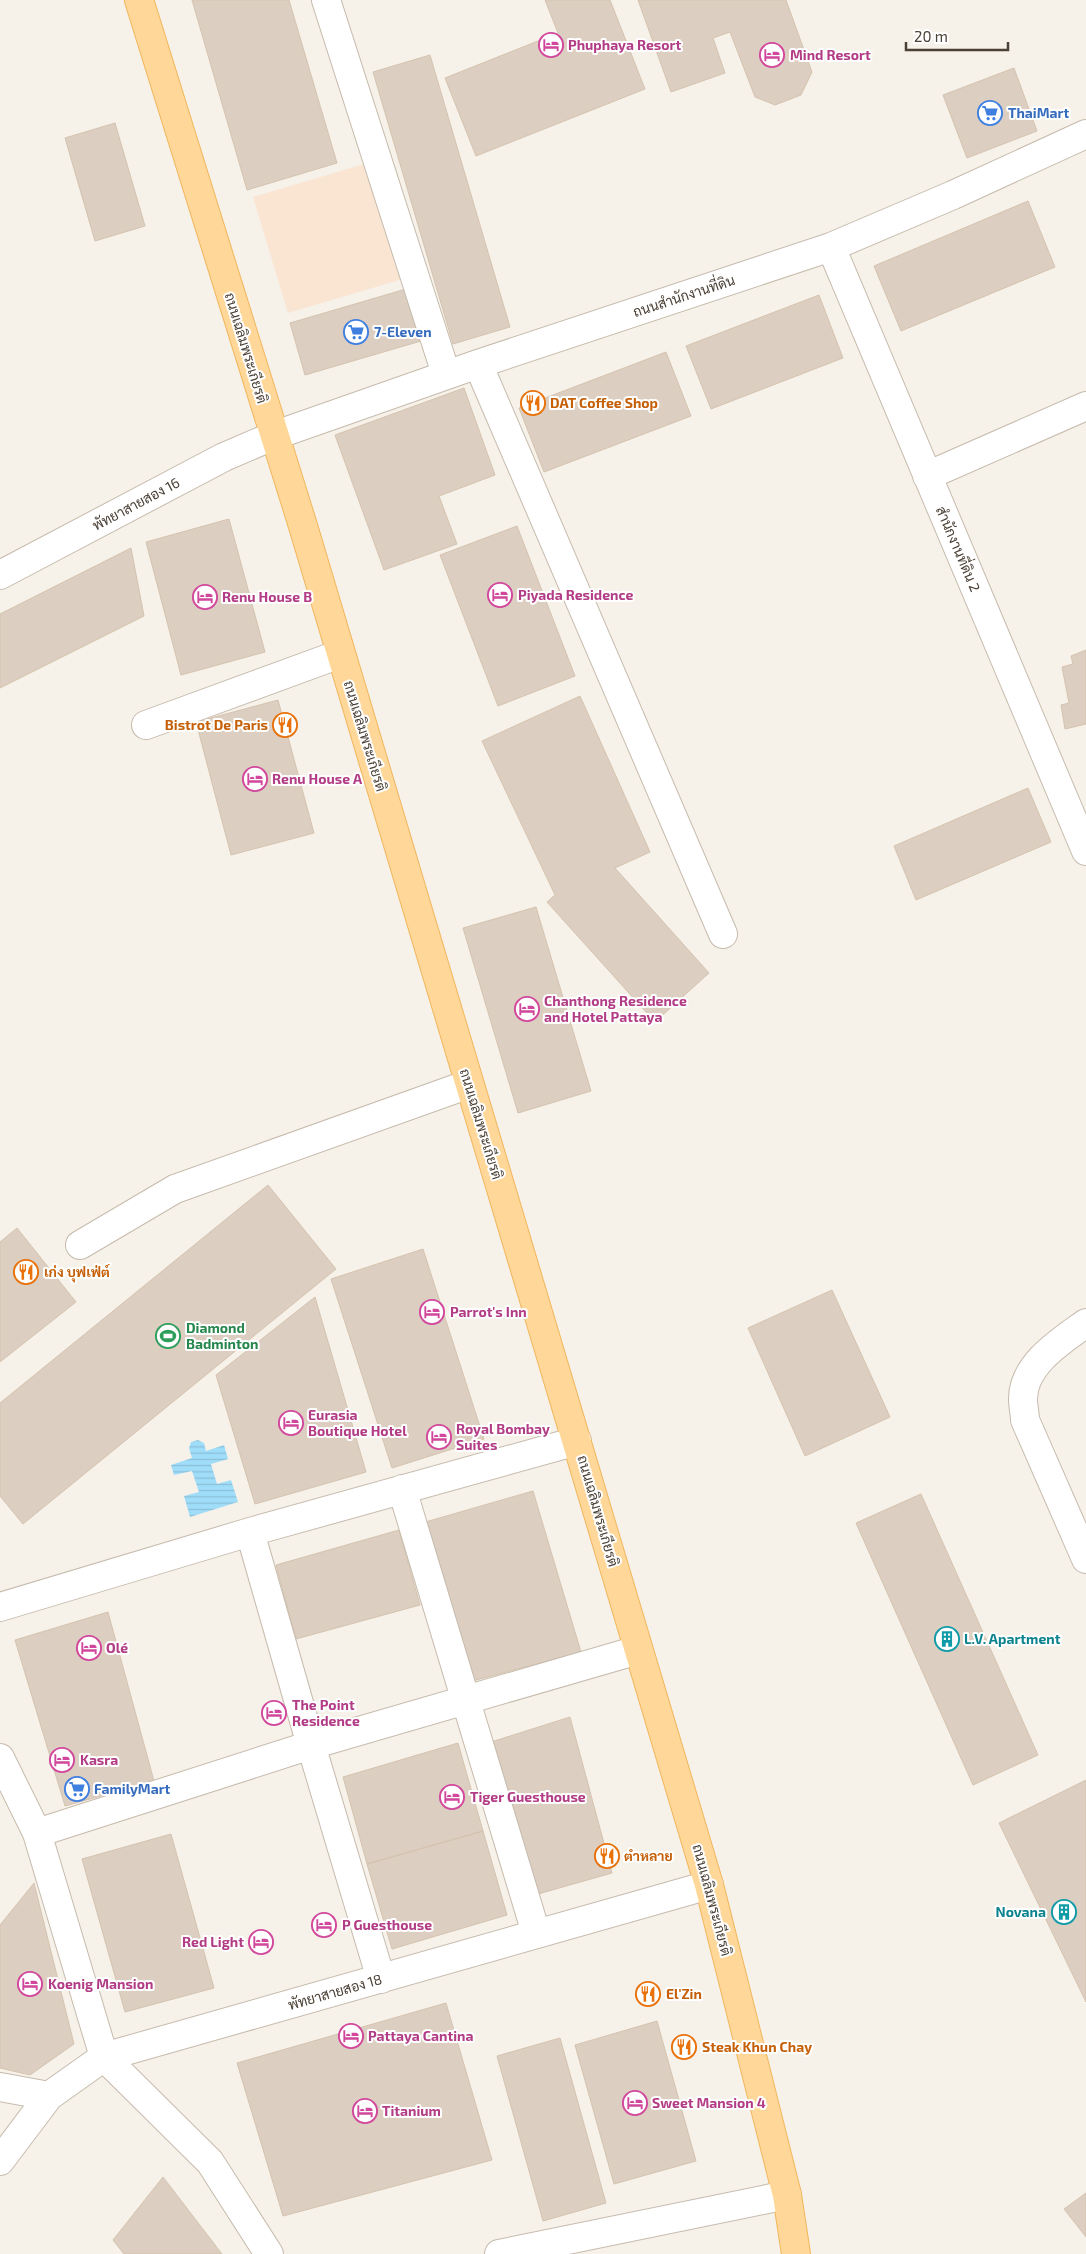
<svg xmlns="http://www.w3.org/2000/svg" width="1086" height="2254" font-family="'Exo 2',Sarabun,sans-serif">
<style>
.commercial{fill:#fae5d3}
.water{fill:url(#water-rules)}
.building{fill:#dccec0;stroke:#d5c3af}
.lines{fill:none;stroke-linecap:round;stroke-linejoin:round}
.minor-casing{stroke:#c6bbad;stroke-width:30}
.major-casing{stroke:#f1b65c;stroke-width:30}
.minor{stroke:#fff;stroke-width:28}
.major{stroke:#ffd899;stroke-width:28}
.labels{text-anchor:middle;stroke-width:4;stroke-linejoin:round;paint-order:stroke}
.hotel-label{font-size:14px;font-weight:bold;fill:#b23c85;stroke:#fff;text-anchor:start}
.shop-label{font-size:14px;font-weight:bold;fill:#366cbe;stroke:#fff;text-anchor:start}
.street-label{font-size:14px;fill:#4b4136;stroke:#fff}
.food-label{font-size:14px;font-weight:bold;fill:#c56008;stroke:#fff;text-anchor:start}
.leisure-label{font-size:14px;font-weight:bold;fill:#27864d;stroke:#fff;text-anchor:start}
.culture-label{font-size:14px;font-weight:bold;fill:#0d838f;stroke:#fff;text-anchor:start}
</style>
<defs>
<pattern id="water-rules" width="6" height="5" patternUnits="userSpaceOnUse" patternTransform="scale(1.25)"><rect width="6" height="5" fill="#a0ddf9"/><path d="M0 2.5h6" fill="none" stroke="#8bbfd6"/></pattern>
</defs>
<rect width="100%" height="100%" fill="#f6f1e9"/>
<path class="commercial" d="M 371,162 L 406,278 L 288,313 L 253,197 Z"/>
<path class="water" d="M 198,1440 L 204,1443 L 206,1451 L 224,1445 L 228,1459 L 211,1464 L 217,1484 L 231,1480 L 238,1502 L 190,1517 L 184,1496 L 199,1492 L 192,1471 L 174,1475 L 171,1465 L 192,1458 L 189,1448 L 191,1442 Z"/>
<path class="building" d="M 192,0 L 289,0 L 337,163 L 247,190 Z
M 545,0 L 610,0 L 645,89 L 476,156 L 445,78 L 558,33 Z
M 638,0 L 786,0 L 812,72 L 801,95 L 775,105 L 755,97 L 730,32 L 713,38 L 725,73 L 671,92 Z
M 430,55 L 510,327 L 453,344 L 373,72 Z
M 1014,68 L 1037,131 L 967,158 L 943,95 Z
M 115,123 L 145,226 L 95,241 L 65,138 Z
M 1028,201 L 1055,267 L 901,331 L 874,266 Z
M 406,289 L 421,341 L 305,375 L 290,323 Z
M 819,295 L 843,358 L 711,409 L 686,346 Z
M 666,352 L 691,416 L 544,472 L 519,408 Z
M 464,388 L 495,475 L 439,496 L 457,544 L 384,570 L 335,435 Z
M 229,519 L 265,652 L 181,675 L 146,542 Z
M 517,526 L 575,676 L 498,706 L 440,555 Z
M 131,548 L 144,616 L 0,688 L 0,614 Z
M 1086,650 L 1086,724 L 1065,729 L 1061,705 L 1069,703 L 1062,667 L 1073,664 L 1071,656 Z
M 580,696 L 650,852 L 615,868 L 709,973 L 655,1022 L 547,902 L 555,895 L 482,741 Z
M 278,700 L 314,833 L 231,855 L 196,722 Z
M 1028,788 L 1051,842 L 916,900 L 894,846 Z
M 536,907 L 591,1091 L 518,1113 L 463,928 Z
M 268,1185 L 336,1269 L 23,1524 L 0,1496 L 0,1403 Z
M 17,1228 L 76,1302 L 0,1362 L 0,1242 Z
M 423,1249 L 484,1439 L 392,1468 L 331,1279 Z
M 832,1290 L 890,1417 L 805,1456 L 748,1328 Z
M 315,1297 L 366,1472 L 255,1504 L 216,1375 Z
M 533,1491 L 581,1652 L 465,1683 L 415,1525 Z
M 921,1494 L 1038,1755 L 973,1785 L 856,1523 Z
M 399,1530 L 420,1605 L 296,1639 L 276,1565 Z
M 108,1612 L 154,1781 L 65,1806 L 15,1640 Z
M 570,1717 L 612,1873 L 531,1896 L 488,1743 Z
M 458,1743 L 483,1831 L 367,1864 L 343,1777 Z
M 1086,1780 L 1086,2002 L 999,1823 Z
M 483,1831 L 507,1915 L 392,1949 L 367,1864 Z
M 171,1834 L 214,1988 L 125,2012 L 82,1859 Z
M 34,1883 L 74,2044 L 30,2075 L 0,2068 L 0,1925 Z
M 446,2003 L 492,2160 L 283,2216 L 237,2063 Z
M 657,2021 L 696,2161 L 614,2184 L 575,2045 Z
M 560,2038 L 606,2203 L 543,2221 L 497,2056 Z
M 163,2177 L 222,2254 L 124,2254 L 113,2240 Z
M 1086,2193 L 1086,2237 L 1064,2209 Z"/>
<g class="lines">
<defs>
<path id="minor" d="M 326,0 L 446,374
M 831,247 L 1086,851
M 478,364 L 723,934
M 927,476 L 1086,406
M 0,575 L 224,457 L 273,436 L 478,364 L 831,247 L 953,195 L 1086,134
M 146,725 L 340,654
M 80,1245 L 175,1189 L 469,1084
M 1086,1323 C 1061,1341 1022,1365 1023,1400 C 1023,1406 1025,1413 1025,1420 L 1086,1559
M 402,1489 L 536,1933
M 250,1532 L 311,1745 L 381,1979
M 0,1607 L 250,1532 L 577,1441
M 0,1758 L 37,1833 L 104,2057 L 210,2162 L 269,2254
M 37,1833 L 311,1745 L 638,1650
M 0,2087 L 49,2096
M 0,2161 L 49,2096 L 104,2057 L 709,1885
M 499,2254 L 787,2195"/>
<path id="major" d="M 139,0 L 303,526 L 709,1885 L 787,2195 L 796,2254"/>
</defs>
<use href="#minor" class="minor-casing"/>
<use href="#major" class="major-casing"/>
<use href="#minor" class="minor"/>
<use href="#major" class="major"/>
</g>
<defs>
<symbol id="hotel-ring" viewBox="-11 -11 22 22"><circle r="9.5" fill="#fff" stroke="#d1479c" stroke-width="1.5"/><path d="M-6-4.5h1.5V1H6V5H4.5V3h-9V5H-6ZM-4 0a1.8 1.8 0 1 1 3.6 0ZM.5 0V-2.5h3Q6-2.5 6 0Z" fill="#d1479c"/></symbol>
<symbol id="supermarket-ring" viewBox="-11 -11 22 22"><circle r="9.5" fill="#fff" stroke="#3f7fe0" stroke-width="1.5"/><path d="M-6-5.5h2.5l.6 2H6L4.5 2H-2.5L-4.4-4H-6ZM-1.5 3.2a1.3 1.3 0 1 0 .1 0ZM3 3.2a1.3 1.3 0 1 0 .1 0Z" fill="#3f7fe0"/></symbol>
<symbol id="restaurant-ring" viewBox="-11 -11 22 22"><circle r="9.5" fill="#fff" stroke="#e8710a" stroke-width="1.5"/><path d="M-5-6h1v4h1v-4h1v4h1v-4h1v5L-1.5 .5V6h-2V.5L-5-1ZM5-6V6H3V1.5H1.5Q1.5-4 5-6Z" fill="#e8710a"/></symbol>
<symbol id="stadium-ring" viewBox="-11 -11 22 22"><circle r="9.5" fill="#fff" stroke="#2e9e5b" stroke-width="1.5"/><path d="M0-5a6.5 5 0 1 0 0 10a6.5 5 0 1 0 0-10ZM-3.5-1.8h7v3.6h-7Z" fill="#2e9e5b"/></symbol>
<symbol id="building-ring" viewBox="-11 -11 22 22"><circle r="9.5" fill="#fff" stroke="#0f9aa8" stroke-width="1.5"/><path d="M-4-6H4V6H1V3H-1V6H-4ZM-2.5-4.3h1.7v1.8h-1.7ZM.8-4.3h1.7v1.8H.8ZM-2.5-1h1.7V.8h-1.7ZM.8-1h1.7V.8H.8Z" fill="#0f9aa8"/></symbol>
</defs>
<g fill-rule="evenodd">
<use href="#hotel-ring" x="537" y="31" width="28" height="28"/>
<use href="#hotel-ring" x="758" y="41" width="28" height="28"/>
<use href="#supermarket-ring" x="976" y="99" width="28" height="28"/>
<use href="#supermarket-ring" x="342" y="318" width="28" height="28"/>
<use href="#restaurant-ring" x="519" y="389" width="28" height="28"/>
<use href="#hotel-ring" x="486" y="581" width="28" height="28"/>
<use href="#hotel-ring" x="191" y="583" width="28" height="28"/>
<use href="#restaurant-ring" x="271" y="711" width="28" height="28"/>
<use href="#hotel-ring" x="241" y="765" width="28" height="28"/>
<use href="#hotel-ring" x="513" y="995" width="28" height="28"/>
<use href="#restaurant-ring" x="12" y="1258" width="28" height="28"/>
<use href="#hotel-ring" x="418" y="1298" width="28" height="28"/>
<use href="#stadium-ring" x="154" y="1322" width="28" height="28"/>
<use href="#hotel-ring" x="277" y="1409" width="28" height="28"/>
<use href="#hotel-ring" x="425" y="1423" width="28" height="28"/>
<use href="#building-ring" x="933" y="1625" width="28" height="28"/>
<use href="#hotel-ring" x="75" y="1634" width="28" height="28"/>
<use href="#hotel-ring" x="260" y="1699" width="28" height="28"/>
<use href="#hotel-ring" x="48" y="1746" width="28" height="28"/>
<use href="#supermarket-ring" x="63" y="1775" width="28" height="28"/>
<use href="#hotel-ring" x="438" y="1783" width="28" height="28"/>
<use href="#restaurant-ring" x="593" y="1842" width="28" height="28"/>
<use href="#building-ring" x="1050" y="1898" width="28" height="28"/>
<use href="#hotel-ring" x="310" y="1911" width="28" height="28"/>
<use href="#hotel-ring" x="247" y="1928" width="28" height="28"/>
<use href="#hotel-ring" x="16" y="1970" width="28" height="28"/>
<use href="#restaurant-ring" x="634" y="1980" width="28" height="28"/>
<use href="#hotel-ring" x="337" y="2022" width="28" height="28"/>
<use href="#restaurant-ring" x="670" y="2033" width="28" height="28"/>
<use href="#hotel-ring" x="621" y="2089" width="28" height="28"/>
<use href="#hotel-ring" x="351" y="2097" width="28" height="28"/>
</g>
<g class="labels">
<g class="hotel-label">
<text x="568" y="50">Phuphaya Resort</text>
<text x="790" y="60">Mind Resort</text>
<text x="518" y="600">Piyada Residence</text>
<text x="222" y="602">Renu House B</text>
<text x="272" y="784">Renu House A</text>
<text x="544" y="1006">Chanthong Residence<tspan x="544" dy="16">and Hotel Pattaya</tspan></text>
<text x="450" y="1317">Parrot's Inn</text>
<text x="308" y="1420">Eurasia<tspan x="308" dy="16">Boutique Hotel</tspan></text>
<text x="456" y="1434">Royal Bombay<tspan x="456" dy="16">Suites</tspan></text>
<text x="106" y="1653">Olé</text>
<text x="292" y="1710">The Point<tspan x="292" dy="16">Residence</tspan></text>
<text x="80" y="1765">Kasra</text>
<text x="470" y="1802">Tiger Guesthouse</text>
<text x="342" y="1930">P Guesthouse</text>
<text x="244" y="1947" text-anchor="end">Red Light</text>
<text x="48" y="1989">Koenig Mansion</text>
<text x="368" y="2041">Pattaya Cantina</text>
<text x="652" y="2108">Sweet Mansion 4</text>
<text x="382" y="2116">Titanium</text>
</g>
<g class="shop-label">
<text x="1008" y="118">ThaiMart</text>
<text x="374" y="337">7-Eleven</text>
<text x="94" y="1794">FamilyMart</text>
</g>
<g class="street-label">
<text transform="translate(684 296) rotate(-18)" y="5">ถนนสำนักงานที่ดิน</text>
<text transform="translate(246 348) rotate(73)" y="5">ถนนเฉลิมพระเกียรติ</text>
<text transform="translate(136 504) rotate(-28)" y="5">พัทยาสายสอง 16</text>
<text transform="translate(958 549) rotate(67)" y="5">สำนักงานที่ดิน 2</text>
<text transform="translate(365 736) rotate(73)" y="5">ถนนเฉลิมพระเกียรติ</text>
<text transform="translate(481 1124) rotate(73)" y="5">ถนนเฉลิมพระเกียรติ</text>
<text transform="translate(598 1511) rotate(74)" y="5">ถนนเฉลิมพระเกียรติ</text>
<text transform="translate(712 1900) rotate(75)" y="5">ถนนเฉลิมพระเกียรติ</text>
<text transform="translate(335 1992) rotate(-16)" y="5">พัทยาสายสอง 18</text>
</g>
<g class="food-label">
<text x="550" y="408">DAT Coffee Shop</text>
<text x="268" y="730" text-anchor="end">Bistrot De Paris</text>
<text x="44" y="1277">เก่ง บุฟเฟ่ต์</text>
<text x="624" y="1861">ตำหลาย</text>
<text x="666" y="1999">El'Zin</text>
<text x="702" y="2052">Steak Khun Chay</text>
</g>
<g class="leisure-label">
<text x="186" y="1333">Diamond<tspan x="186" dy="16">Badminton</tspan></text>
</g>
<g class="culture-label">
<text x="964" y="1644">L.V. Apartment</text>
<text x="1046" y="1917" text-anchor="end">Novana</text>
</g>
</g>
<path d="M906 42v8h102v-8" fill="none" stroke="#4b4136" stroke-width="2.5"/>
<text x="914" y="42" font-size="15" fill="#4b4136" stroke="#ffffff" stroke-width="4" paint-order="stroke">20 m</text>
</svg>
